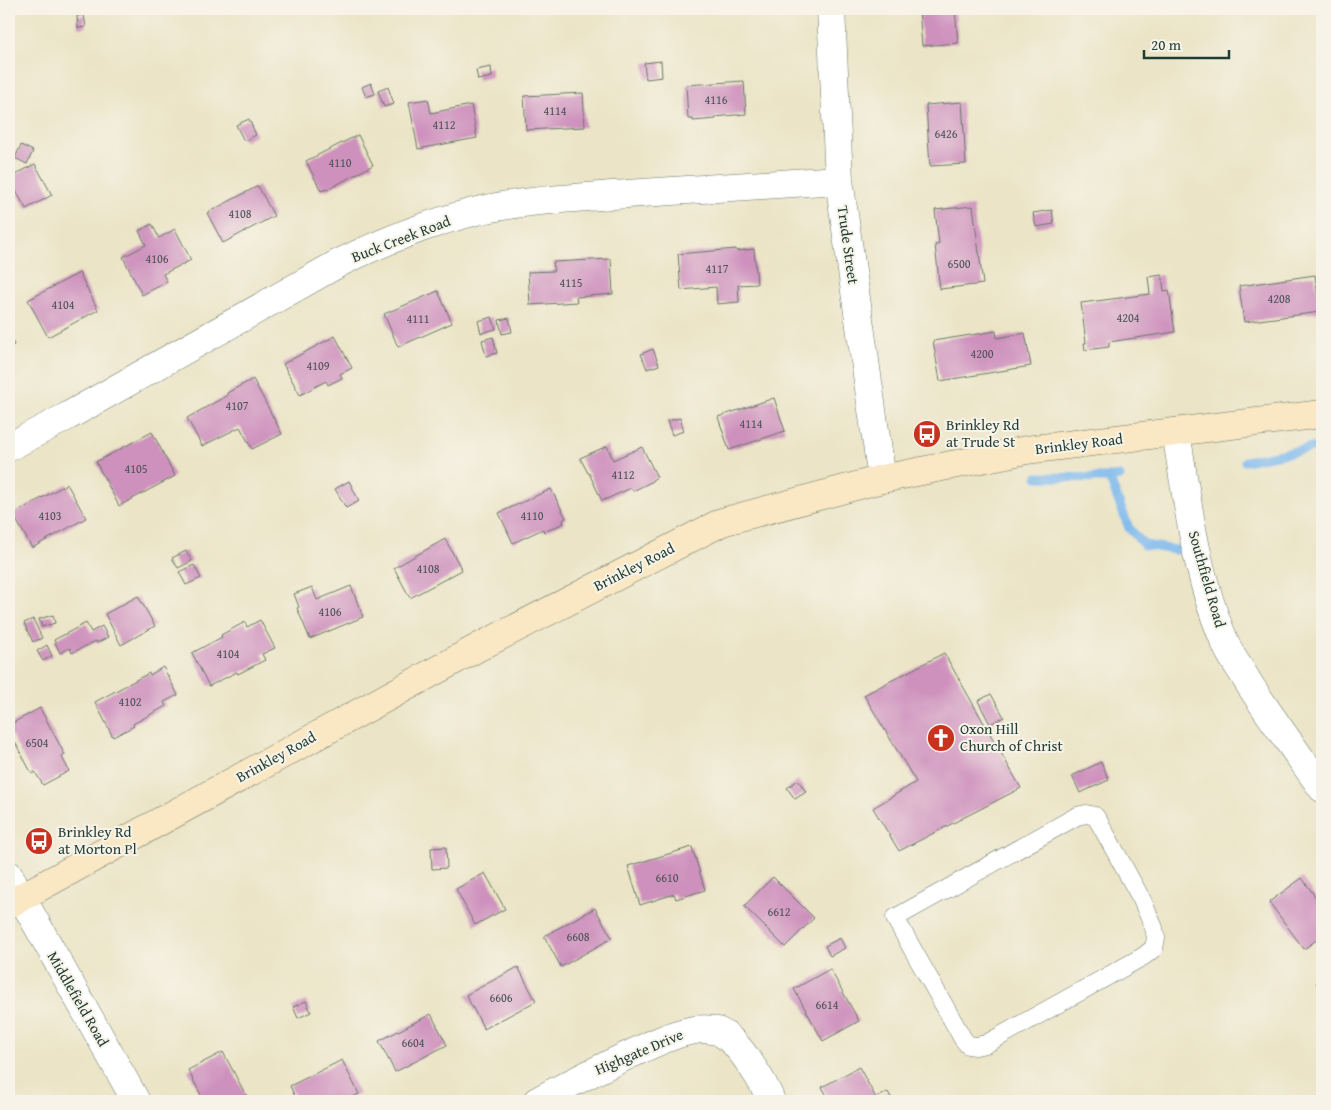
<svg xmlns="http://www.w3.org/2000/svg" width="1331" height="1110" font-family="'Gentium Book Plus',serif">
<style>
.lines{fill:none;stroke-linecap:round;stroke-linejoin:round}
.stream{stroke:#7bb8ed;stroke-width:9}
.building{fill:#ce91bd}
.service-casing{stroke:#667767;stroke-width:19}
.minor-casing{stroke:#667767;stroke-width:29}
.secondary-casing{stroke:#667767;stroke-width:29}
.service{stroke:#fff;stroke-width:18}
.minor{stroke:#fff;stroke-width:28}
.secondary{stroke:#fae7c3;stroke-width:28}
.labels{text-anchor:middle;stroke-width:4;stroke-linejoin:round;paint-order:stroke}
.number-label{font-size:12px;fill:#4b5256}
.street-label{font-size:15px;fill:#1f3d34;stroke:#f7f3e8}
.poi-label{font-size:15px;fill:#1f3d34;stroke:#f7f3e8;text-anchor:start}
</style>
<rect width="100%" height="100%" fill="#f7f3e8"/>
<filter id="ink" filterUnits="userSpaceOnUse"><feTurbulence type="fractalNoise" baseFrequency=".02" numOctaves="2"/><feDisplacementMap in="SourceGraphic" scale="10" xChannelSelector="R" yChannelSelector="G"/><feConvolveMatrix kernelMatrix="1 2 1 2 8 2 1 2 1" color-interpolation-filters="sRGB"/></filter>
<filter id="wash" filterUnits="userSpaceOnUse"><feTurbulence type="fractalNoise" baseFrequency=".0096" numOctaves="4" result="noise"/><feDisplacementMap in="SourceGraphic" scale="20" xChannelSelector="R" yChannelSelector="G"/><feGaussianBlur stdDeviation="1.12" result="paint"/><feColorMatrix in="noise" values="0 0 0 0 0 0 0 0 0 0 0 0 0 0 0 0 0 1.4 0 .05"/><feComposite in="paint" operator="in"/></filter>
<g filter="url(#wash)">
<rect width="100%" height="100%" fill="#ebe4c6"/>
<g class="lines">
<path class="stream" d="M 1245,461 L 1322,446
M 1037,477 L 1105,478 L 1120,476
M 1109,477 L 1129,528 L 1144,545 L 1176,550"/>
</g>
<g id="blocks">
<path class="building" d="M 919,9 L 955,9 L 958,43 L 922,46 Z
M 84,15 L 86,27 L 78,28 L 77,16 Z
M 661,61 L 662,77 L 646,79 L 644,63 Z
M 491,67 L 492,77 L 478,80 L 476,70 Z
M 744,81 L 746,114 L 715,117 L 716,119 L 693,121 L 693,119 L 688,119 L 686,85 Z
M 371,83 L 375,94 L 366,97 L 362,87 Z
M 388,87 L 394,104 L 384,107 L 378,91 Z
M 583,93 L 585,127 L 526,130 L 524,96 Z
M 428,99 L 431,113 L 471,105 L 477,138 L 418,149 L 409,102 Z
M 962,102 L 966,164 L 930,166 L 926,105 Z
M 249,119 L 256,135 L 244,141 L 236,125 Z
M 358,135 L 373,165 L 327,190 L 326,189 L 321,191 L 306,161 Z
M 21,145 L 33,151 L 27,164 L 15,158 Z
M 35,164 L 52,195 L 26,209 L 9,178 Z
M 258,186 L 274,216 L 223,243 L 207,213 Z
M 973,206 L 983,284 L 940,289 L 935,245 L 939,244 L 935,210 Z
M 1052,210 L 1054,224 L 1036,227 L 1033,213 Z
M 152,224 L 159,238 L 175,229 L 191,260 L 163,274 L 167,282 L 142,295 L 123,257 L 146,245 L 139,231 Z
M 736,249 L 736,251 L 754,249 L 757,284 L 738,285 L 739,302 L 717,304 L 716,287 L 681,290 L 678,254 Z
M 611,259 L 613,294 L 576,297 L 577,302 L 530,305 L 528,272 L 554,271 L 553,262 Z
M 79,273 L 98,310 L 48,337 L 28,300 Z
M 1162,275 L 1164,291 L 1169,290 L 1175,332 L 1109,342 L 1109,347 L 1085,350 L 1084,343 L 1086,343 L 1081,303 L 1150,294 L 1148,277 Z
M 1315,275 L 1320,312 L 1244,322 L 1239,286 Z
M 438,291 L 452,323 L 398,347 L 384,314 Z
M 492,317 L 496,329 L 481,333 L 478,321 Z
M 509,318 L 512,332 L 502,334 L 499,320 Z
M 996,331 L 997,338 L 1025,333 L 1031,366 L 940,381 L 933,341 Z
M 9,334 L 14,345 L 9,347 Z
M 335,336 L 352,368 L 340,374 L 342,378 L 328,385 L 326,381 L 300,395 L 283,364 Z
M 493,337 L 497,353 L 486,356 L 482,340 Z
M 653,349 L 659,365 L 647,369 L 641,354 Z
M 253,379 L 282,434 L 252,449 L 240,427 L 202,446 L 187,418 L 228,395 L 227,393 Z
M 774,398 L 785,431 L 729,450 L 718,417 Z
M 680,418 L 684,431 L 672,435 L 667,421 Z
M 152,432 L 175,476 L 119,506 L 96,462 Z
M 607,446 L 613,460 L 642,447 L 657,477 L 652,480 L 653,481 L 633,491 L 631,488 L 602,501 L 589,473 L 588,473 L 580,458 Z
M 349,481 L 359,501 L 346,508 L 335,489 Z
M 67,484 L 86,518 L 32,548 L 13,514 Z
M 551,489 L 566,518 L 563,520 L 564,523 L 544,532 L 543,529 L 513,543 L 499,513 Z
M 445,539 L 462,570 L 410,598 L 394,568 Z
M 186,551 L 192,561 L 178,568 L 172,558 Z
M 194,565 L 201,578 L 186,585 L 179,572 Z
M 351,586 L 363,617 L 310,639 L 297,608 L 299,607 L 294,594 L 312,587 L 317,600 Z
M 138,596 L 155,626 L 121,645 L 105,614 Z
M 53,615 L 55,623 L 42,627 L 39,619 Z
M 33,619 L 42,638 L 33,642 L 24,623 Z
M 260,620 L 275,648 L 262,654 L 265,660 L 238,674 L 237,672 L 209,686 L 192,653 L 222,637 L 221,635 L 245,622 L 247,627 Z
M 86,623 L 91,632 L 102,626 L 108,637 L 97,643 L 96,641 L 72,653 L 70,648 L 60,653 L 54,640 Z
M 47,645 L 52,656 L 43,661 L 37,651 Z
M 944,653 L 1021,788 L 899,851 L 873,808 L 916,782 L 864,695 Z
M 163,667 L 178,695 L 164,702 L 166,706 L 133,724 L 134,726 L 113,737 L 95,702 L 149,673 L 150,675 Z
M 991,694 L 1004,717 L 990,724 L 978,701 Z
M 40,708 L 65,755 L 62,757 L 69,771 L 43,785 L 35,772 L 32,774 L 9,731 L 9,725 Z
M 1101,762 L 1109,780 L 1080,793 L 1072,776 Z
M 798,780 L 806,792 L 795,799 L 787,788 Z
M 446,847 L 447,868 L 432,869 L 431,848 Z
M 692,847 L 705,890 L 676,899 L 674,894 L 640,905 L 628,866 Z
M 485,873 L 505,909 L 475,925 L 456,889 Z
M 773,877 L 814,918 L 785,947 L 744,906 Z
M 1302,878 L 1322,906 L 1322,936 L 1304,949 L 1269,902 Z
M 595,908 L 612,938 L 561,967 L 544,936 Z
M 840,938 L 845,948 L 830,956 L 825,946 Z
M 518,967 L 536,1001 L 484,1029 L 466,995 Z
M 830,969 L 859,1021 L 823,1041 L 794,989 Z
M 1322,978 L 1322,992 L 1316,983 Z
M 306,1001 L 311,1012 L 298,1018 L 293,1007 Z
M 431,1014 L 447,1045 L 395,1072 L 379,1041 Z
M 223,1052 L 249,1101 L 204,1101 L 188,1070 Z
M 342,1060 L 359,1094 L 345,1101 L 297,1101 L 290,1086 Z
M 859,1067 L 876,1098 L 888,1092 L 893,1101 L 830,1101 L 822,1087 Z"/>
</g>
</g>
<g filter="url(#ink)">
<use href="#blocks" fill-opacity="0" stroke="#667767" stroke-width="1"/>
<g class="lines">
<defs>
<path id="service" d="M 1086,814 L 1095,816 L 1099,822 L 1142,900 L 1154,928 L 1156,938 L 1154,948 L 1144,956 L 986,1044 L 976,1046 L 968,1045 L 963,1039 L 895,918 L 1077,816 Z"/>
<path id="minor" d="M 831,9 L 839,180 L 882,479
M 1176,432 C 1188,506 1197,582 1228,649 C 1234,661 1242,671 1248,682 C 1271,718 1297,753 1322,788
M 9,447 L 68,416 L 339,263 C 382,242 426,224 473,212 C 523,200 576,198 627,194 C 697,189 768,185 839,180
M 9,875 L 136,1101
M 537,1101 C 569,1084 600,1068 633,1053 C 653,1044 689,1025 712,1030 C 715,1030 720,1032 723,1034 C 739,1043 765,1084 771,1101"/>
<path id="secondary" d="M 9,904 L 479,647 L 722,522 L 882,479 L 1026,450 L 1322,414"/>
</defs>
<use href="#service" class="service-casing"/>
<use href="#minor" class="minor-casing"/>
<use href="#secondary" class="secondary-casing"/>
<use href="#service" class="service"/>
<use href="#minor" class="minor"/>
<use href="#secondary" class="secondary"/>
</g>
</g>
<defs>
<symbol id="bus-disc" viewBox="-11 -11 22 22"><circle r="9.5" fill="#c8321e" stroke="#f7f3e8"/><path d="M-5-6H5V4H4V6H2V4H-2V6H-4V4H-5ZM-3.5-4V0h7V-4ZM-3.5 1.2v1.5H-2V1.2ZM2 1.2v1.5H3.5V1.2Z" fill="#fff"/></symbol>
<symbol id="church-disc" viewBox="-11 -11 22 22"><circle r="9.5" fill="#c8321e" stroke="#f7f3e8"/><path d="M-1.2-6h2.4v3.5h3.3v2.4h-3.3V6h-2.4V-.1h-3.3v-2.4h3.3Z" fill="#fff"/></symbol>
</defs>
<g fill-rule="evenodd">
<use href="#bus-disc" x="911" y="418" width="32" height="32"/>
<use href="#church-disc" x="925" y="722" width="32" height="32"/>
<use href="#bus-disc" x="23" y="825" width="32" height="32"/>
</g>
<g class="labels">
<g class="number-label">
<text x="716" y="104">4116</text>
<text x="555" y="115">4114</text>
<text x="444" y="129">4112</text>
<text x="946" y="138">6426</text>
<text x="340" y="167">4110</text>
<text x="240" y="218">4108</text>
<text x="157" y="263">4106</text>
<text x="959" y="268">6500</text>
<text x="717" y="273">4117</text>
<text x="571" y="287">4115</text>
<text x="1279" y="303">4208</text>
<text x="63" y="309">4104</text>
<text x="1128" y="322">4204</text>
<text x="418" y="323">4111</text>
<text x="982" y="358">4200</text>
<text x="318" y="370">4109</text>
<text x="237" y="410">4107</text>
<text x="751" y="428">4114</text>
<text x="136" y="473">4105</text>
<text x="623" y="479">4112</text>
<text x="50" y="520">4103</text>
<text x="532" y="520">4110</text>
<text x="428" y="573">4108</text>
<text x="330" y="616">4106</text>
<text x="228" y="658">4104</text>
<text x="130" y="706">4102</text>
<text x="37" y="747">6504</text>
<text x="667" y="882">6610</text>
<text x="779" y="916">6612</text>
<text x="578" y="941">6608</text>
<text x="501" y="1002">6606</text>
<text x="827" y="1009">6614</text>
<text x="413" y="1047">6604</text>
</g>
<g class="street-label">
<text transform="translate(401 239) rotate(-21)" y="5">Buck Creek Road</text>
<text transform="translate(848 245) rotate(82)" y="5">Trude Street</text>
<text transform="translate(1079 444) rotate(-7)" y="5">Brinkley Road</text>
<text transform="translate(634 567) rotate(-27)" y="5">Brinkley Road</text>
<text transform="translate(1207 579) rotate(74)" y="5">Southfield Road</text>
<text transform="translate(276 757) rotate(-29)" y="5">Brinkley Road</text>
<text transform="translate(78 999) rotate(60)" y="5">Middlefield Road</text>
<text transform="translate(639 1052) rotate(-23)" y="5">Highgate Drive</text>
</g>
<g class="poi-label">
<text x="946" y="430">Brinkley Rd<tspan x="946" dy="17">at Trude St</tspan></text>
<text x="960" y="734">Oxon Hill<tspan x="960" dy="17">Church of Christ</tspan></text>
<text x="58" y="837">Brinkley Rd<tspan x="58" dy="17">at Morton Pl</tspan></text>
</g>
</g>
<rect width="1331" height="1110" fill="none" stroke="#f7f3e8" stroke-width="30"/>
<path d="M1144 50v8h85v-8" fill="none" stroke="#1f3d34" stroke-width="2.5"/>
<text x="1151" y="50" font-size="15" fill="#1f3d34" stroke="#f7f3e8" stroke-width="4" paint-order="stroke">20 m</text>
</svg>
